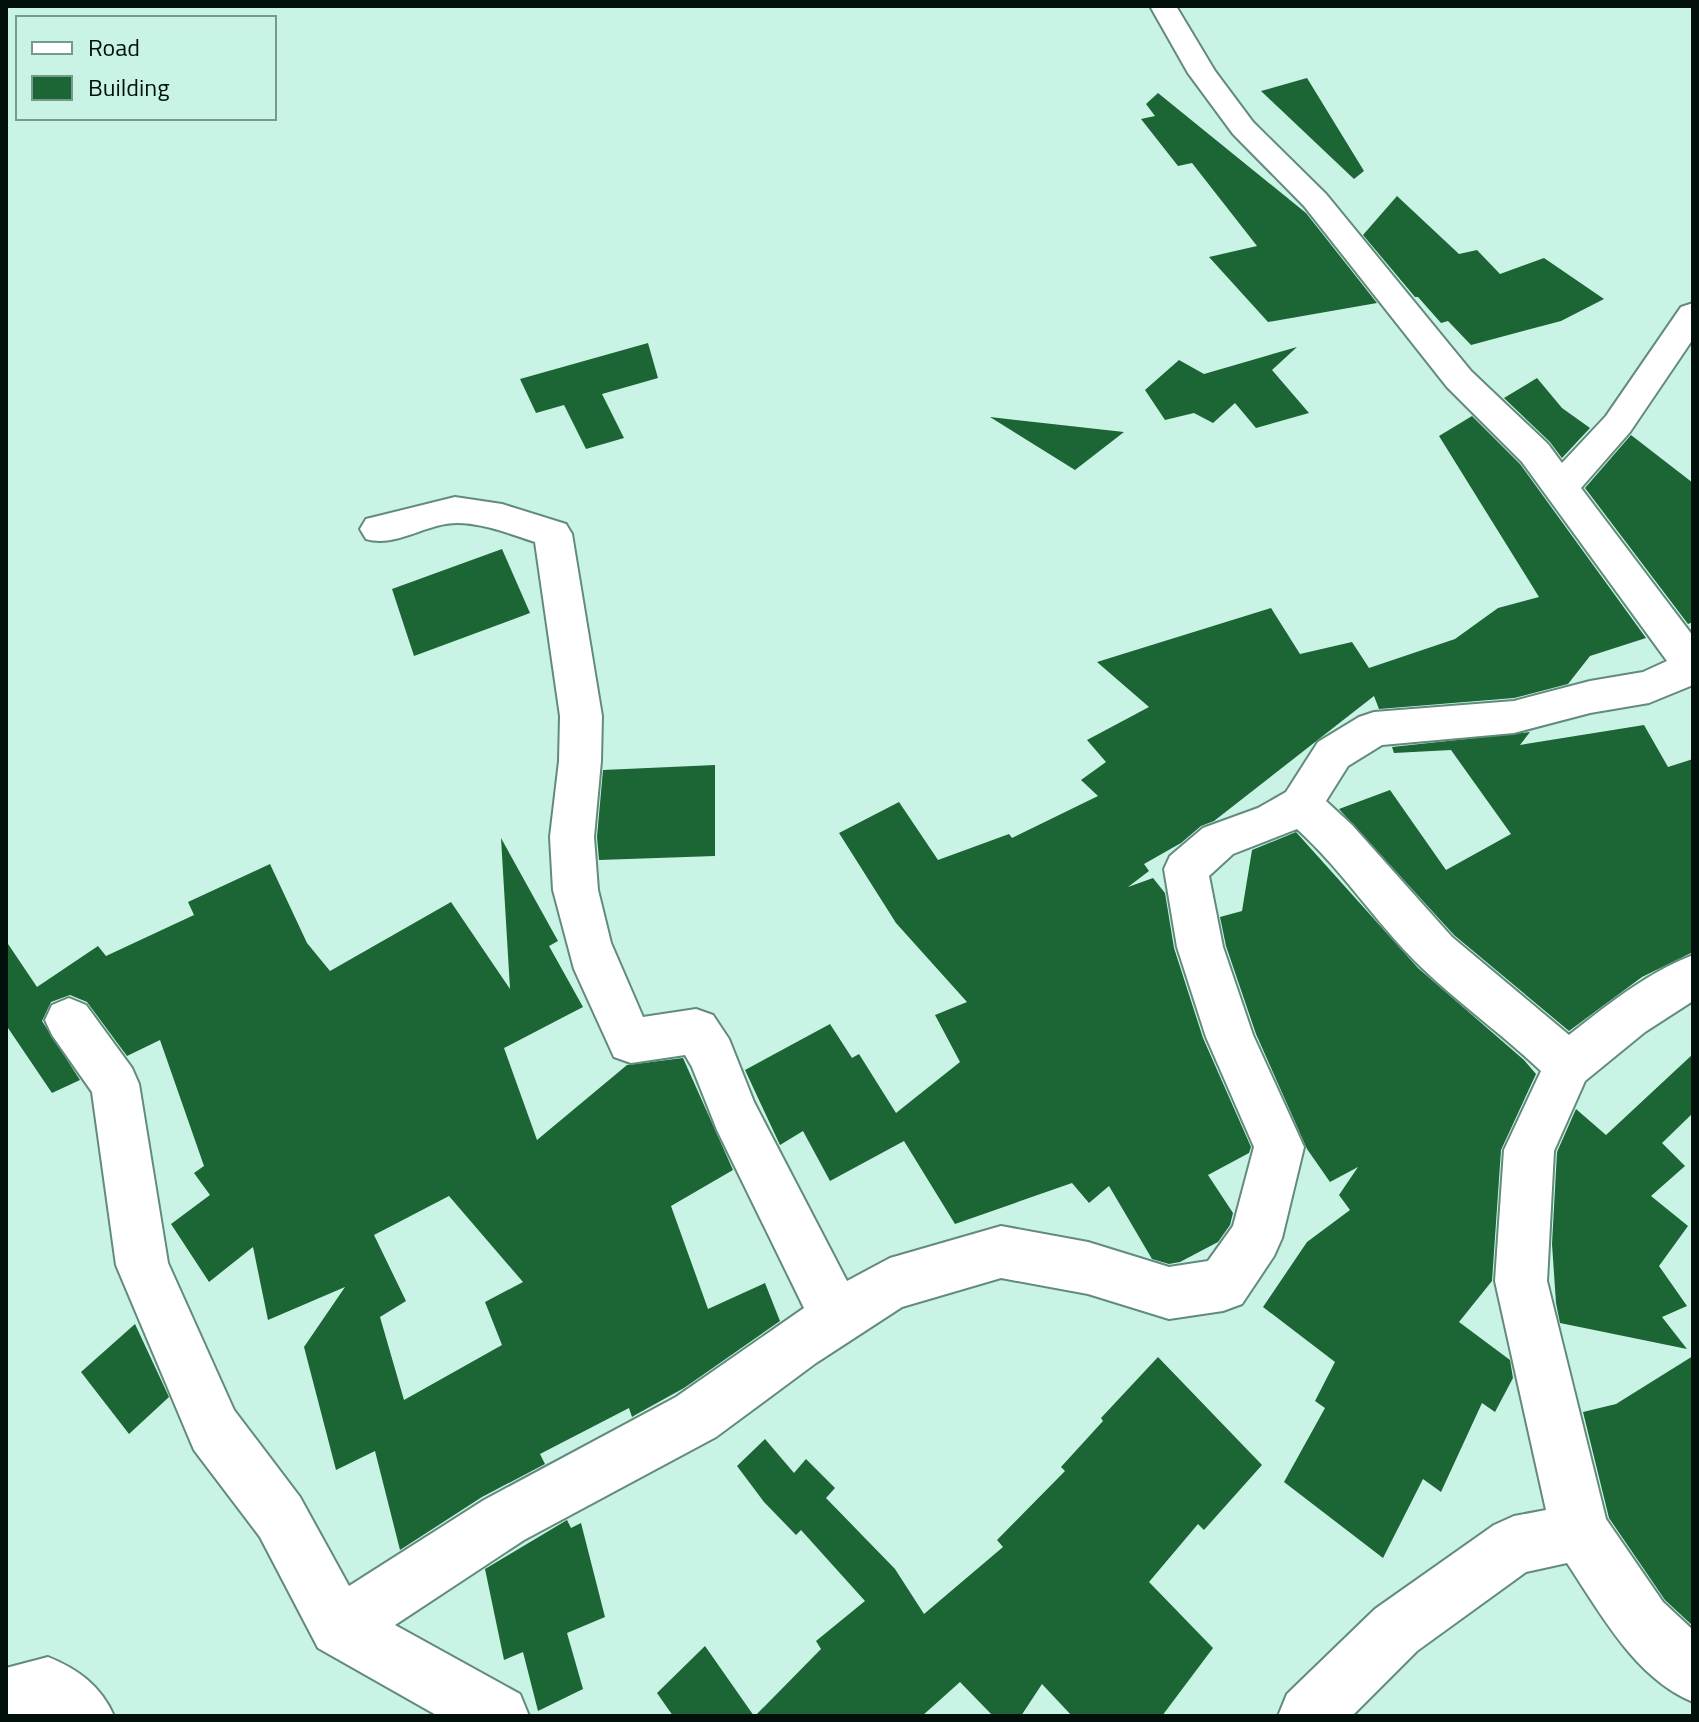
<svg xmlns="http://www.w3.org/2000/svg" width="1699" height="1722" font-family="'Titillium Web',sans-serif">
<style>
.building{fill:#1c6534;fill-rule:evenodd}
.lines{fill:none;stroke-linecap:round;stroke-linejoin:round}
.minor-casing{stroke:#628a7d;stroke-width:4}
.minor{fill:#fff;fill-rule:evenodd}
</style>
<rect width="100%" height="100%" fill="#c9f4e5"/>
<path class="building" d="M 1307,78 L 1364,171 L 1354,179 L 1261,91 Z
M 1158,93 L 1306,213 L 1377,303 L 1268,322 L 1209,257 L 1257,246 L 1192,163 L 1178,166 L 1141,119 L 1155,116 L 1146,104 Z
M 1397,196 L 1459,254 L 1477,250 L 1500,274 L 1544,258 L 1604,299 L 1561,321 L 1471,345 L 1448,321 L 1441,323 L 1418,297 L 1415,297 L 1363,235 Z
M 648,343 L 658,378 L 602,394 L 624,438 L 586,449 L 564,405 L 536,413 L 520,379 Z
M 1297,347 L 1272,370 L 1309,413 L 1256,428 L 1235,403 L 1213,423 L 1194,413 L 1165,420 L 1145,390 L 1179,360 L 1204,374 Z
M 1537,378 L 1562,408 L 1590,428 L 1562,458 L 1550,442 L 1504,398 Z
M 1472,416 L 1520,464 L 1646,638 L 1590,656 L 1568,684 L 1514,698 L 1379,709 L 1374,696 L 1214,821 L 1201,826 L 1181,843 L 1144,864 L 1149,871 L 1128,887 L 1153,878 L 1165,893 L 1174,948 L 1203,1038 L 1251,1147 L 1249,1153 L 1208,1175 L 1233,1213 L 1230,1225 L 1218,1242 L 1180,1262 L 1169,1264 L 1152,1259 L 1109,1186 L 1089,1203 L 1072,1183 L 955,1224 L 904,1141 L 830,1181 L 803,1131 L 780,1145 L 745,1070 L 830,1024 L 852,1058 L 859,1054 L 896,1113 L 960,1062 L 935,1015 L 967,1002 L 896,923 L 839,833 L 899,802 L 938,860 L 1009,834 L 1012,838 L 1098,796 L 1081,780 L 1106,762 L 1087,740 L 1149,707 L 1097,662 L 1271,608 L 1300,654 L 1352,642 L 1369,668 L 1455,639 L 1498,608 L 1539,597 L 1439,436 Z
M 990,417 L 1124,432 L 1075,470 Z
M 1631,435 L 1693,483 L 1693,622 L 1688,624 L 1585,488 Z
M 502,549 L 530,613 L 414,656 L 392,589 Z
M 1644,725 L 1668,767 L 1693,759 L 1693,952 L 1642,977 L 1569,1031 L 1454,935 L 1339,809 L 1390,790 L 1446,870 L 1511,834 L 1451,750 L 1394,753 L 1392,747 L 1530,732 L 1520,745 Z
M 715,765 L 715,856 L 599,860 L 597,837 L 603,770 Z
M 1296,832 L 1418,968 L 1524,1060 L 1536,1074 L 1501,1150 L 1492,1281 L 1459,1322 L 1510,1360 L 1513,1378 L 1495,1412 L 1482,1403 L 1441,1492 L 1423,1479 L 1383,1558 L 1284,1482 L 1325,1408 L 1315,1401 L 1335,1362 L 1263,1307 L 1307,1242 L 1350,1210 L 1339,1195 L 1358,1167 L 1330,1182 L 1307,1149 L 1256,1034 L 1226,946 L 1220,917 L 1242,911 L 1252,850 Z
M 501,838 L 558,941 L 549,946 L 583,1007 L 504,1048 L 537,1140 L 627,1065 L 683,1058 L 733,1170 L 671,1206 L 708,1309 L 765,1283 L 780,1321 L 684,1388 L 637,1414 L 632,1417 L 629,1408 L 540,1454 L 545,1464 L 482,1497 L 400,1550 L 375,1451 L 336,1470 L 304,1347 L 345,1287 L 268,1320 L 253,1247 L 209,1282 L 171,1224 L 210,1195 L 194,1173 L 204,1166 L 160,1040 L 127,1056 L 87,1002 L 70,995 L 51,1002 L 42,1021 L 80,1080 L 52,1093 L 6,1025 L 6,941 L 37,987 L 98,946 L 106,956 L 194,915 L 188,902 L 270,864 L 307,943 L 330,971 L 451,902 L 510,989 ZM 449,1196 L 523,1282 L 485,1302 L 502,1345 L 404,1400 L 380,1317 L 406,1301 L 374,1235 Z
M 1693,1054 L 1693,1113 L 1662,1143 L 1685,1166 L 1651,1196 L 1688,1226 L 1659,1266 L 1687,1306 L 1662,1317 L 1687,1349 L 1560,1323 L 1556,1303 L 1552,1244 L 1557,1152 L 1576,1109 L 1606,1135 Z
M 135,1324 L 169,1397 L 129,1434 L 81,1372 Z
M 1693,1356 L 1693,1626 L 1665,1600 L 1609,1518 L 1583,1412 L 1616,1404 Z
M 1158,1357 L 1262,1465 L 1204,1530 L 1198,1524 L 1149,1582 L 1213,1648 L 1162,1716 L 1072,1716 L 1042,1684 L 1021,1716 L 993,1716 L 960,1682 L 922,1716 L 755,1716 L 821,1649 L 816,1641 L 865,1601 L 801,1530 L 796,1535 L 764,1502 L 737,1466 L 765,1439 L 794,1473 L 806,1459 L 835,1488 L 826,1498 L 895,1569 L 924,1614 L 1003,1547 L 997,1540 L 1065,1471 L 1061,1467 L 1103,1421 L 1101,1418 Z
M 567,1520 L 571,1528 L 581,1523 L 605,1617 L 567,1633 L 583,1689 L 538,1711 L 523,1652 L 504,1660 L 485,1569 Z
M 705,1646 L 754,1716 L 673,1716 L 657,1693 Z"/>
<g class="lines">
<defs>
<path id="minor" d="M 1150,6 L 1176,6 L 1215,71 L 1253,122 L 1326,194 L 1471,371 L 1548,444 L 1562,463 L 1606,416 L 1681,307 L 1693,303 L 1693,339 L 1630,432 L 1581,488 L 1693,636 L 1693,685 L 1649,703 L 1590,713 L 1514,733 L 1382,745 L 1348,766 L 1326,801 L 1352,825 L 1452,937 L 1569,1035 C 1607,1005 1648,972 1693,955 L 1693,1001 L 1645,1032 L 1585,1081 L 1554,1151 L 1547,1281 L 1606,1519 L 1663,1602 L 1693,1630 L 1693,1702 C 1635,1678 1601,1614 1567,1563 L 1526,1572 L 1417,1651 L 1352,1716 L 1278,1716 L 1287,1694 L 1375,1609 L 1494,1525 L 1514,1516 L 1546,1510 L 1495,1281 L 1504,1150 L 1541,1071 C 1502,1034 1458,1003 1420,966 C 1376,923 1343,871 1297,829 L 1233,854 L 1209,876 L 1223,947 L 1253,1035 L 1304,1147 L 1282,1238 L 1274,1256 L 1242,1304 L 1223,1311 L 1169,1319 L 1088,1294 L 1001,1278 L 902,1307 L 816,1363 L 716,1437 L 524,1540 L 395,1625 L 520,1694 L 529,1716 L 438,1716 L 318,1648 L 260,1537 L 194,1450 L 116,1265 L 92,1092 L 52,1035 L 45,1020 L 52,1005 L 69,998 L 86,1005 L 132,1068 L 139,1084 L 168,1263 L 234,1410 L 300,1497 L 349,1586 L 484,1500 L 676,1397 L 804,1308 L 717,1130 L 692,1067 L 685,1055 L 631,1063 L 614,1057 L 574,969 L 553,890 L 550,837 L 559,761 L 560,716 L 535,542 C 510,534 483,523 457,523 C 426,523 396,548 366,539 L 360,529 L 366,519 L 455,497 L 502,504 L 566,524 L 572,534 L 602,716 L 601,761 L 594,837 L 598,890 L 611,943 L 643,1017 L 696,1009 L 713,1015 L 729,1039 L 754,1102 L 847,1281 L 890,1258 L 1001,1226 L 1088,1242 L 1169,1267 L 1208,1261 L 1233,1226 L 1254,1147 L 1206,1037 L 1177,947 L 1164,869 L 1170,856 L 1203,828 L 1258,808 L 1286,792 L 1318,742 L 1359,717 L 1374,712 L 1514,701 L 1590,681 L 1643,672 L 1667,661 L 1522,462 L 1447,387 L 1304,206 L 1233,134 L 1188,73 Z
M 48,1657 C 78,1669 101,1686 114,1716 L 6,1716 L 6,1668 Z"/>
</defs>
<use href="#minor" class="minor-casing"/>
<use href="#minor" class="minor"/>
</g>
<rect width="1699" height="1722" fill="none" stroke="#02100c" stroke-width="16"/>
<rect x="16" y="16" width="260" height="104" fill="#c9f4e5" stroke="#79998e" stroke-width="2"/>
<rect x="32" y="42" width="40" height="12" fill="#ffffff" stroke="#79998e" stroke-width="2"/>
<text x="88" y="56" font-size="24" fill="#02100c">Road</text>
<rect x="32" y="76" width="40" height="24" fill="#1c6534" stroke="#79998e" stroke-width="2"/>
<text x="88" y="96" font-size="24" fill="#02100c">Building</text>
</svg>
